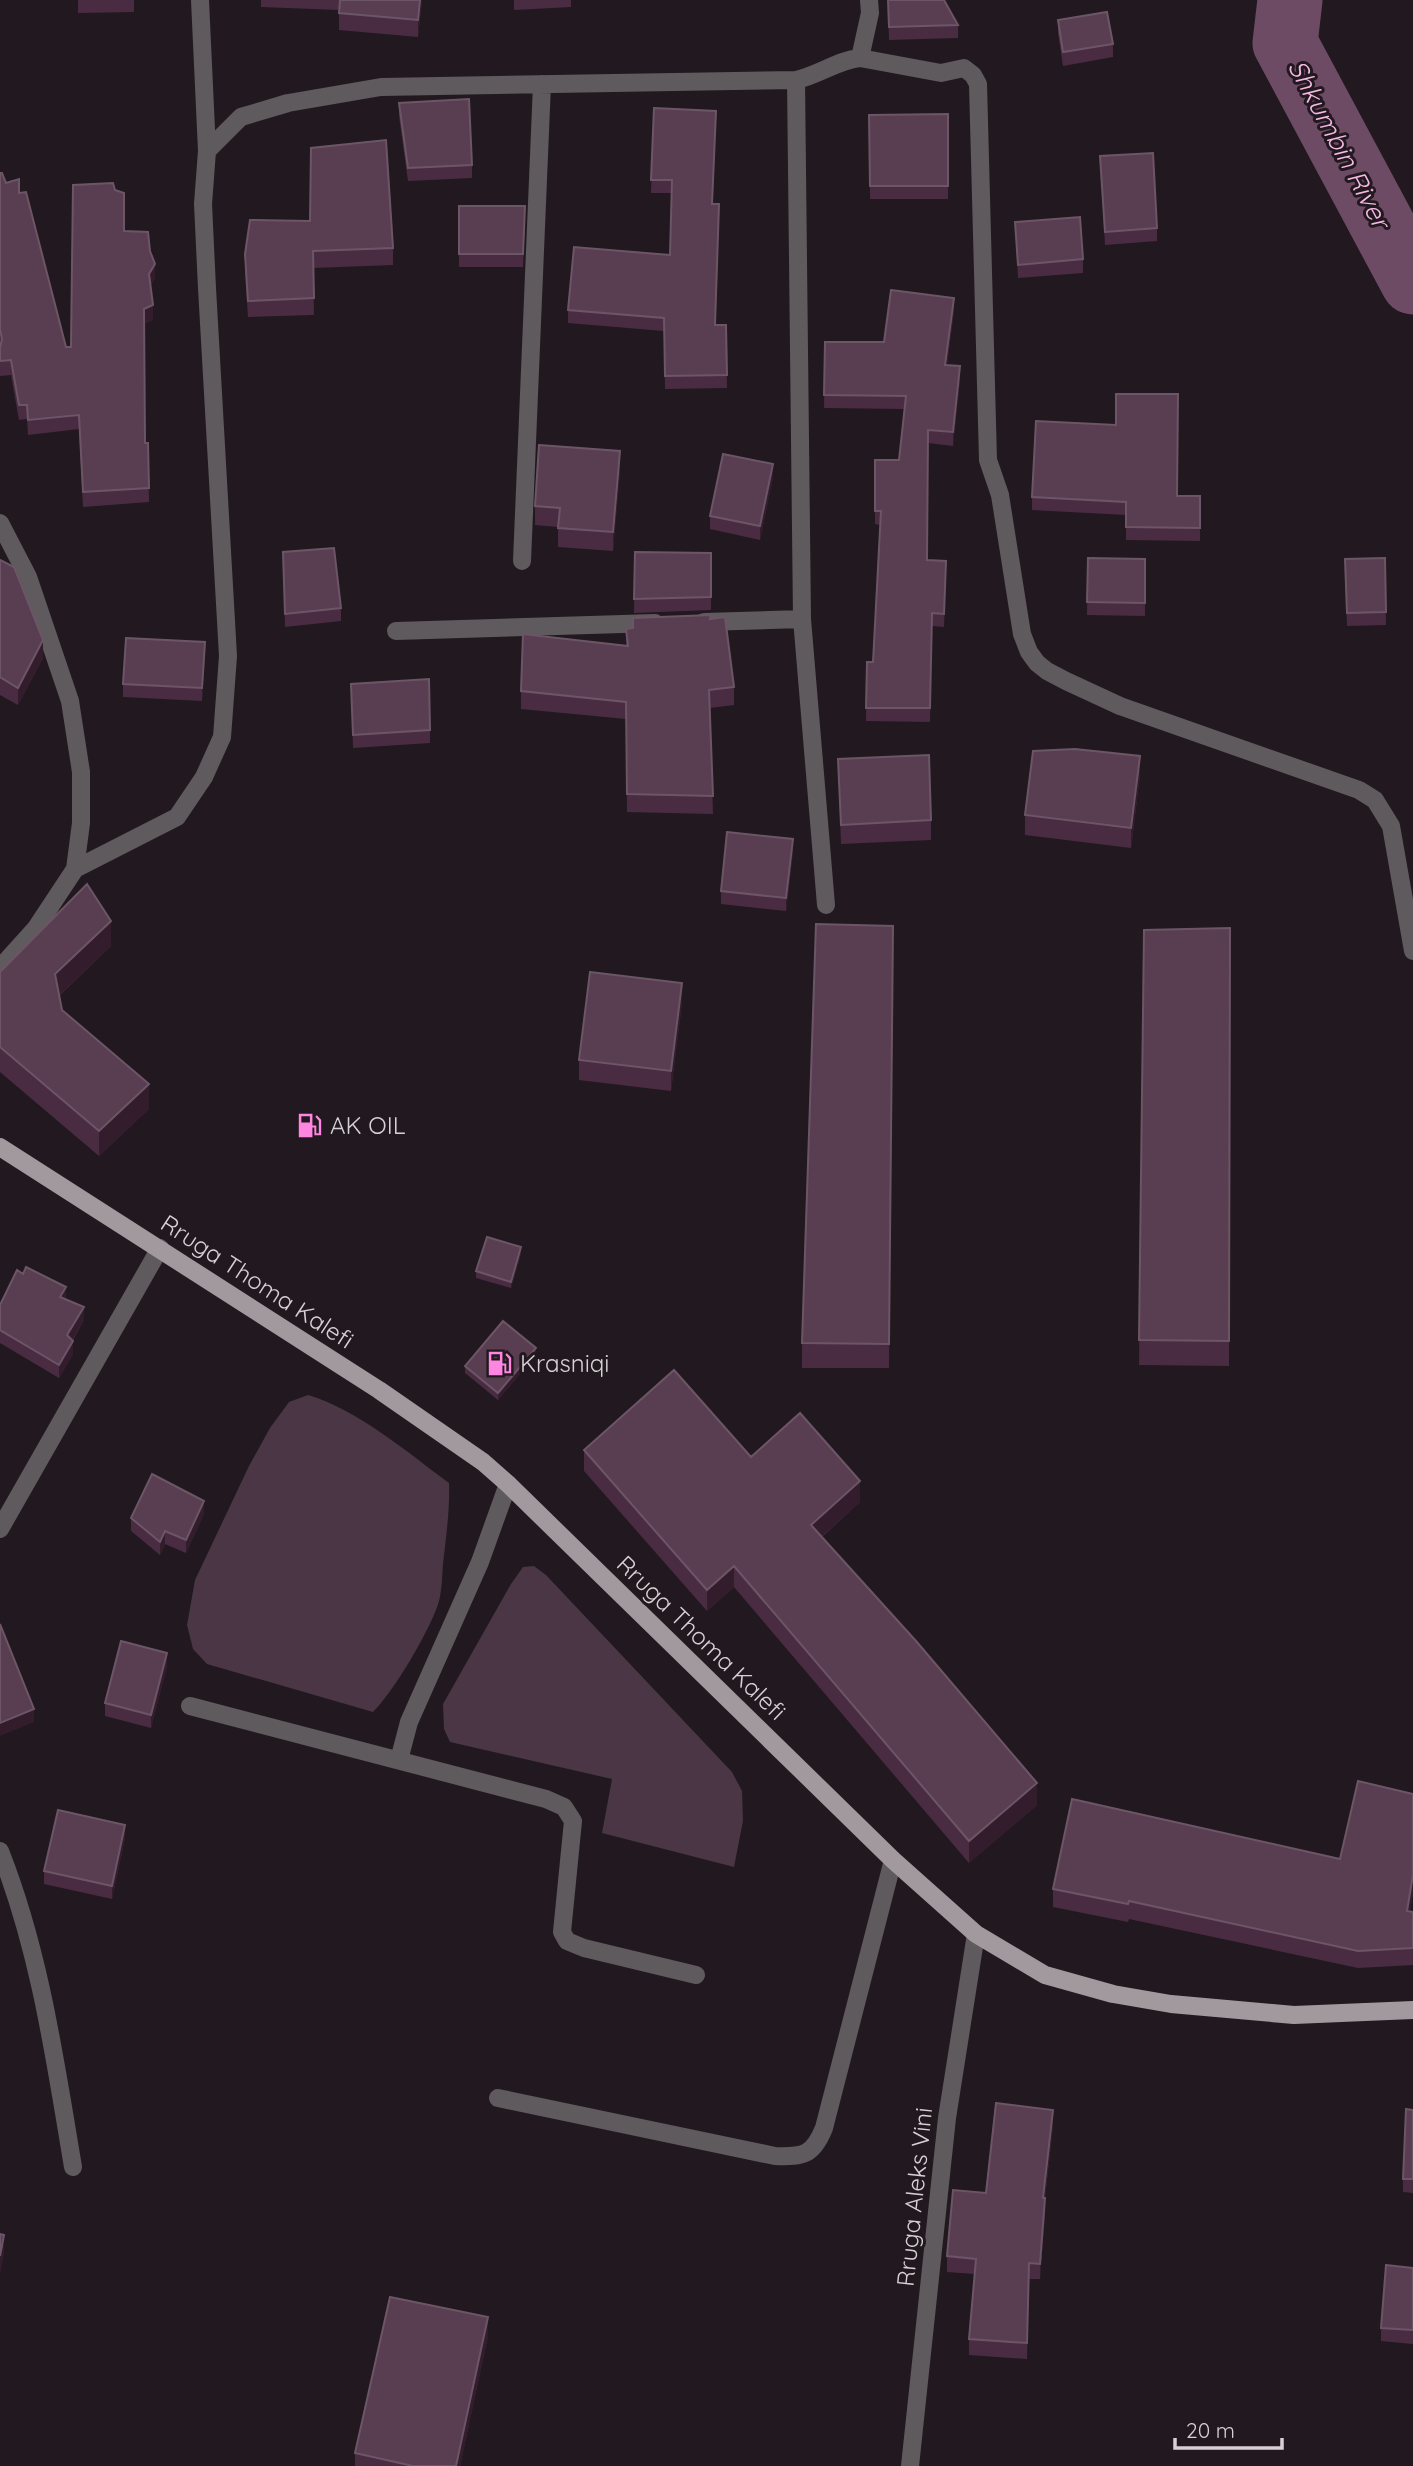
<svg xmlns="http://www.w3.org/2000/svg" width="1413" height="2466" font-family="Quicksand,sans-serif">
<style>
.green{fill:#4a3644}
.lines{fill:none;stroke-linecap:round;stroke-linejoin:round}
.river{stroke:#6e4b64;stroke-width:65}
.minor{stroke:#5f5a5d;stroke-width:18}
.major{stroke:#a2999f;stroke-width:18}
.wall{fill:#4a2c42}
.shaded-wall{fill:#331d2d}
.building{fill:#593e52;stroke:#6c5566;stroke-width:2}
.labels{text-anchor:middle;stroke-width:6;stroke-linejoin:round;paint-order:stroke}
.poi-label{font-size:24px;fill:#d6d1d4;stroke:#21191f;text-anchor:start}
.street-label{font-size:24px;fill:#d6d1d4;stroke:#21191f}
.water-label{font-size:26px;font-style:italic;fill:#f5b8e3;stroke:#21191f}
</style>
<rect width="100%" height="100%" fill="#21191f"/>
<path class="green" d="M 308,1395 C 358,1410 407,1452 449,1483 C 450,1510 446,1537 443,1564 C 442,1576 442,1590 439,1601 C 431,1629 393,1693 373,1712 L 207,1664 L 193,1649 L 187,1625 L 195,1580 L 249,1466 L 270,1428 L 289,1402 Z
M 534,1566 L 546,1575 L 732,1772 L 742,1791 L 743,1821 L 734,1867 L 602,1833 L 612,1779 L 450,1742 L 444,1729 L 443,1704 L 511,1584 L 523,1567 Z"/>
<g class="lines">
<path class="river" d="M 1290,0 L 1285,43 L 1413,282"/>
<path class="minor" d="M 200,0 L 207,151
M 860,58 L 870,13 L 869,0
M 796,80 L 802,619 L 826,905
M 0,523 L 28,577 L 70,701 L 81,772 L 81,823 L 75,869 L 36,928 L 0,968
M 522,561 L 542,84
M 704,622 L 802,619
M 396,631 L 655,623
M 75,869 L 177,817 L 204,777 L 222,737 L 228,656 L 207,288 L 203,204 L 207,151 L 241,117 L 288,103 L 381,87 L 796,80 C 819,75 838,60 860,58 L 941,73 L 964,68 L 973,75 L 978,84 L 988,460 L 1000,495 L 1022,634 L 1029,652 L 1037,663 L 1047,671 L 1066,681 L 1120,706 L 1359,790 L 1375,800 L 1391,826 L 1413,951
M 0,1529 L 160,1248
M 190,1706 L 546,1799 L 564,1807 L 573,1821 L 562,1932 L 567,1941 L 584,1948 L 696,1975
M 399,1760 L 409,1722 L 480,1562 L 508,1484
M 0,1851 C 40,1952 55,2060 73,2167
M 498,2098 L 775,2156 C 804,2157 813,2155 824,2128 L 893,1860
M 910,2466 L 947,2118 L 976,1934"/>
<path class="major" d="M 0,1147 L 379,1390 L 483,1462 L 508,1484 L 893,1860 L 976,1934 L 1045,1975 L 1113,1994 L 1171,2004 L 1294,2015 L 1413,2010"/>
</g>
<path class="wall" d="M 78,0 L 134,0 L 134,12 L 78,13 Z
M 261,0 L 422,0 L 418,37 L 339,30 L 339,10 L 261,7 Z
M 514,0 L 571,0 L 571,7 L 514,10 Z
M 888,0 L 958,25 L 958,38 L 889,40 Z
M 1058,20 L 1113,44 L 1113,57 L 1063,66 L 1058,33 Z
M 399,103 L 472,165 L 472,178 L 408,181 L 399,116 Z
M 654,108 L 713,204 L 716,325 L 726,325 L 727,388 L 665,389 L 664,331 L 568,323 L 568,310 L 670,255 L 672,193 L 651,193 Z
M 948,114 L 948,199 L 870,199 L 869,115 Z
M 1100,156 L 1157,228 L 1157,241 L 1105,245 Z
M 0,173 L 6,183 L 19,193 L 66,347 L 71,347 L 124,231 L 150,251 L 155,278 L 150,286 L 153,320 L 144,324 L 145,443 L 148,443 L 149,502 L 83,507 L 79,429 L 28,435 L 27,419 L 19,420 L 11,375 L 0,376 Z
M 459,206 L 525,220 L 523,267 L 459,267 Z
M 310,221 L 393,248 L 393,265 L 313,268 L 314,315 L 248,317 L 245,271 L 245,254 Z
M 1015,222 L 1083,259 L 1083,273 L 1018,278 Z
M 954,311 L 947,365 L 960,379 L 953,446 L 928,443 L 927,560 L 946,574 L 944,627 L 932,626 L 930,722 L 866,721 L 867,662 L 873,662 L 880,525 L 875,524 L 875,460 L 899,460 L 904,409 L 824,408 L 825,342 L 884,342 Z
M 620,470 L 613,551 L 558,547 L 558,527 L 535,525 L 535,506 Z
M 773,477 L 760,540 L 710,529 L 710,516 Z
M 1200,496 L 1200,541 L 1126,540 L 1126,515 L 1032,510 L 1032,497 Z
M 283,552 L 341,608 L 341,621 L 285,627 Z
M 635,552 L 711,553 L 711,610 L 634,613 Z
M 1088,558 L 1145,559 L 1145,616 L 1087,615 Z
M 1385,558 L 1386,625 L 1347,626 L 1345,572 Z
M 0,560 L 43,658 L 18,705 L 0,695 Z
M 710,619 L 734,687 L 734,705 L 710,708 L 713,814 L 627,812 L 626,719 L 521,709 L 521,691 L 626,646 L 626,629 Z
M 205,655 L 202,701 L 123,697 L 123,684 Z
M 351,684 L 430,730 L 430,743 L 353,748 Z
M 838,759 L 931,820 L 931,840 L 841,844 Z
M 1140,775 L 1131,848 L 1025,835 L 1025,815 Z
M 793,852 L 786,911 L 721,904 L 721,891 Z
M 893,926 L 889,1368 L 802,1368 L 802,1343 Z
M 1230,928 L 1229,1366 L 1139,1365 L 1144,930 Z
M 111,946 L 59,996 L 62,1010 L 149,1109 L 99,1156 L 0,1072 L 0,972 Z
M 682,1003 L 671,1091 L 579,1080 L 579,1060 Z
M 521,1254 L 511,1288 L 476,1278 L 476,1271 Z
M 66,1299 L 84,1320 L 73,1340 L 73,1354 L 59,1378 L 0,1343 L 0,1305 Z
M 536,1355 L 498,1400 L 465,1373 L 465,1366 Z
M 584,1450 L 751,1457 L 860,1502 L 822,1537 L 1037,1805 L 969,1863 L 734,1587 L 707,1611 L 584,1471 Z
M 204,1514 L 186,1553 L 165,1544 L 160,1555 L 131,1531 L 131,1518 Z
M 167,1666 L 151,1728 L 105,1716 L 105,1703 Z
M 1413,1794 L 1413,1893 L 1410,1911 L 1413,1912 L 1413,1965 L 1358,1968 L 1129,1919 L 1128,1922 L 1053,1907 L 1053,1889 L 1340,1859 Z
M 125,1838 L 112,1899 L 44,1884 L 44,1871 Z
M 1413,2110 L 1413,2193 L 1403,2192 L 1403,2179 Z
M 1053,2126 L 1045,2198 L 1045,2214 L 1040,2279 L 1029,2279 L 1027,2359 L 969,2355 L 969,2339 L 975,2274 L 947,2272 L 947,2256 L 986,2193 Z
M 1413,2268 L 1413,2344 L 1381,2341 L 1381,2328 Z
M 488,2336 L 460,2466 L 355,2466 L 355,2453 Z"/>
<path class="shaded-wall" d="M 420,0 L 422,0 L 418,37 L 418,20 Z
M 155,264 L 155,278 L 149,288 L 149,274 Z
M 954,298 L 954,311 L 945,378 L 945,365 Z
M 153,305 L 153,320 L 144,324 L 144,309 Z
M 960,366 L 960,379 L 953,446 L 953,432 Z
M 620,451 L 620,470 L 613,551 L 613,532 Z
M 773,464 L 773,477 L 760,540 L 760,526 Z
M 43,640 L 43,658 L 18,705 L 18,688 Z
M 205,642 L 205,655 L 202,701 L 202,688 Z
M 1140,756 L 1140,775 L 1131,848 L 1131,828 Z
M 793,839 L 793,852 L 786,911 L 786,898 Z
M 111,921 L 111,946 L 55,999 L 55,974 Z
M 682,983 L 682,1003 L 671,1091 L 671,1071 Z
M 149,1084 L 149,1109 L 99,1156 L 99,1131 Z
M 521,1247 L 521,1254 L 511,1288 L 511,1282 Z
M 66,1287 L 66,1300 L 60,1297 Z
M 84,1307 L 84,1320 L 67,1349 L 67,1335 Z
M 73,1341 L 73,1354 L 59,1378 L 59,1365 Z
M 536,1348 L 536,1355 L 498,1400 L 498,1393 Z
M 860,1481 L 860,1502 L 811,1546 L 811,1525 Z
M 204,1501 L 204,1514 L 186,1553 L 186,1540 Z
M 165,1531 L 165,1544 L 160,1555 L 160,1542 Z
M 734,1566 L 734,1587 L 707,1611 L 707,1590 Z
M 167,1653 L 167,1666 L 151,1728 L 151,1715 Z
M 34,1709 L 34,1722 L 0,1736 L 0,1723 Z
M 1037,1783 L 1037,1805 L 969,1863 L 969,1841 Z
M 125,1825 L 125,1838 L 112,1899 L 112,1886 Z
M 1413,1875 L 1413,1893 L 1407,1929 L 1407,1911 Z
M 1053,2110 L 1053,2126 L 1043,2214 L 1043,2198 Z
M 1045,2198 L 1045,2214 L 1040,2279 L 1040,2264 Z
M 4,2235 L 4,2254 L 0,2275 L 0,2256 Z
M 488,2317 L 488,2336 L 460,2466 L 456,2466 Z"/>
<path class="building" d="M 340,0 L 420,0 L 418,20 L 339,13 Z
M 888,0 L 944,0 L 958,25 L 889,27 Z
M 1107,12 L 1113,44 L 1063,52 L 1058,20 Z
M 469,99 L 472,165 L 408,168 L 399,103 Z
M 654,108 L 716,111 L 712,204 L 719,204 L 715,325 L 726,325 L 727,375 L 665,376 L 664,318 L 568,310 L 574,247 L 670,255 L 672,180 L 651,180 Z
M 948,114 L 948,186 L 870,186 L 869,115 Z
M 386,140 L 393,248 L 313,251 L 314,298 L 248,301 L 245,254 L 250,220 L 310,221 L 311,148 Z
M 1153,153 L 1157,228 L 1105,232 L 1100,156 Z
M 0,173 L 2,173 L 6,183 L 19,179 L 19,193 L 26,192 L 66,347 L 71,347 L 73,185 L 113,183 L 115,190 L 124,193 L 124,231 L 148,232 L 150,251 L 155,264 L 149,274 L 153,305 L 144,309 L 145,443 L 148,443 L 149,488 L 83,492 L 79,415 L 28,420 L 27,405 L 19,405 L 11,360 L 0,361 L 0,348 L 2,339 L 0,329 Z
M 459,206 L 525,206 L 523,254 L 459,254 Z
M 1080,217 L 1083,259 L 1018,265 L 1015,222 Z
M 891,290 L 954,298 L 945,365 L 960,366 L 953,432 L 928,430 L 927,560 L 946,561 L 944,614 L 932,613 L 930,708 L 866,708 L 867,662 L 873,662 L 881,511 L 875,511 L 875,460 L 899,460 L 906,396 L 824,395 L 825,342 L 884,342 Z
M 1116,394 L 1178,394 L 1177,496 L 1200,496 L 1200,528 L 1126,527 L 1126,502 L 1032,497 L 1036,421 L 1116,425 Z
M 539,445 L 620,451 L 613,532 L 558,528 L 560,508 L 535,506 Z
M 723,454 L 773,464 L 760,526 L 710,516 Z
M 334,548 L 341,608 L 285,614 L 283,552 Z
M 635,552 L 711,553 L 711,597 L 634,599 Z
M 1088,558 L 1145,559 L 1145,603 L 1087,602 Z
M 1385,558 L 1386,612 L 1347,613 L 1345,559 Z
M 0,560 L 14,567 L 43,640 L 18,688 L 0,677 Z
M 711,615 L 710,619 L 725,617 L 734,687 L 709,690 L 713,796 L 627,794 L 626,702 L 521,691 L 523,634 L 628,646 L 626,629 L 633,628 L 633,618 Z
M 126,638 L 205,642 L 202,688 L 123,684 Z
M 429,679 L 430,730 L 353,735 L 351,684 Z
M 1075,749 L 1140,756 L 1131,828 L 1025,815 L 1033,751 Z
M 929,755 L 931,820 L 841,825 L 838,759 Z
M 727,832 L 793,839 L 786,898 L 721,891 Z
M 87,884 L 111,921 L 55,974 L 62,1010 L 149,1084 L 99,1131 L 0,1047 L 0,972 Z
M 816,924 L 893,926 L 889,1344 L 802,1343 Z
M 1230,928 L 1229,1341 L 1139,1340 L 1144,930 Z
M 590,972 L 682,983 L 671,1071 L 579,1060 Z
M 487,1237 L 521,1247 L 511,1282 L 476,1271 Z
M 26,1267 L 66,1287 L 60,1297 L 84,1307 L 67,1335 L 73,1341 L 59,1365 L 0,1330 L 0,1305 L 17,1270 L 23,1274 Z
M 503,1321 L 536,1348 L 498,1393 L 465,1366 Z
M 674,1370 L 751,1457 L 800,1413 L 860,1481 L 811,1525 L 916,1641 L 1037,1783 L 969,1841 L 734,1566 L 707,1590 L 584,1450 Z
M 152,1474 L 204,1501 L 186,1540 L 165,1531 L 160,1542 L 131,1518 Z
M 0,1624 L 34,1709 L 0,1723 Z
M 121,1641 L 167,1653 L 151,1715 L 105,1703 Z
M 1358,1781 L 1413,1794 L 1413,1875 L 1407,1911 L 1413,1912 L 1413,1948 L 1358,1951 L 1129,1901 L 1128,1904 L 1053,1889 L 1072,1799 L 1340,1859 Z
M 58,1810 L 125,1825 L 112,1886 L 44,1871 Z
M 996,2103 L 1053,2110 L 1043,2198 L 1045,2198 L 1040,2264 L 1029,2263 L 1027,2343 L 969,2339 L 976,2259 L 947,2256 L 953,2190 L 986,2193 Z
M 1406,2109 L 1413,2110 L 1413,2179 L 1403,2179 Z
M 0,2234 L 4,2235 L 0,2256 Z
M 1386,2265 L 1413,2268 L 1413,2330 L 1381,2328 Z
M 390,2297 L 488,2317 L 456,2466 L 413,2466 L 355,2453 Z"/>
<defs>
<symbol id="fuel-bare" viewBox="-9 -9 18 18"><path d="M-5.5-6h7V0h2V4h1.3V-2.5L3-4.5l.8-.8L6-3V5H2.5V1h-1V6h-7ZM-4.2-4.7v3.2H.2V-4.7Z" fill="#fe85e0" stroke="#21191f" stroke-width="2.5" paint-order="stroke"/></symbol>
</defs>
<g fill-rule="evenodd">
<use href="#fuel-bare" x="292" y="1108" width="35" height="35"/>
<use href="#fuel-bare" x="482" y="1346" width="35" height="35"/>
</g>
<g class="labels">
<g class="poi-label">
<text x="330" y="1134">AK OIL</text>
<text x="520" y="1372">Krasniqi</text>
</g>
<g class="street-label">
<text transform="translate(257 1282) rotate(33)" y="8">Rruga Thoma Kalefi</text>
<text transform="translate(701 1638) rotate(44)" y="8">Rruga Thoma Kalefi</text>
<text transform="translate(915 2197) rotate(-84)" y="8">Rruga Aleks Vini</text>
</g>
<g class="water-label">
<text transform="translate(1339 144) rotate(62)" y="9">Shkumbin River</text>
</g>
</g>
<path d="M1175 2438v10h107v-10" fill="none" stroke="#d6d1d4" stroke-width="3.5"/>
<text x="1186" y="2438" font-size="21" fill="#d6d1d4" stroke="#21191f" stroke-width="5" paint-order="stroke">20 m</text>
</svg>
